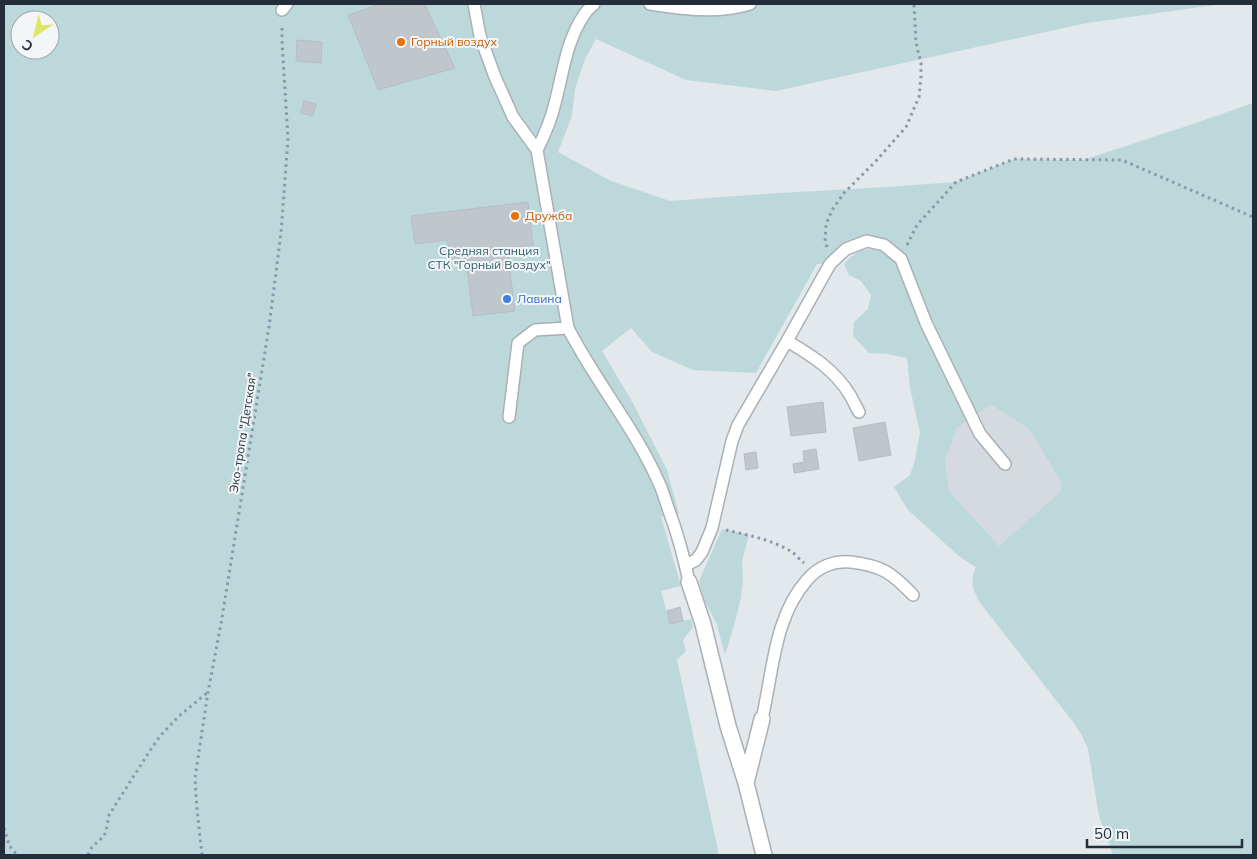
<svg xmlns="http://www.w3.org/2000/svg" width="1257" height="859" font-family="Mulish,sans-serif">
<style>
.built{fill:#d4dadf}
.green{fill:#bdd8db;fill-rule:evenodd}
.building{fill:#bfc6cc;stroke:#b5bec4}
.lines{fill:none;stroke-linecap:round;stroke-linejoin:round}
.lane-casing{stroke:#a9b0b6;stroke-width:14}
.street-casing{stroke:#a9b0b6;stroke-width:18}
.path{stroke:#8598ac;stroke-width:3;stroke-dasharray:2.5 4;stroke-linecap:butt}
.lane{stroke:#fff;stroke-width:11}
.street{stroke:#fff;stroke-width:15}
.food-dot{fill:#e8710a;stroke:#f2f6f8;stroke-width:2}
.shop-dot{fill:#3f7fe0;stroke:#f2f6f8;stroke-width:2}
.labels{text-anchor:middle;stroke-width:4;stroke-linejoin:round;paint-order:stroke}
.food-label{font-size:12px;fill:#c56008;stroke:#f2f6f8;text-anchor:start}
.park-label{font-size:12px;fill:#31616e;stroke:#f2f6f8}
.shop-label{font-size:12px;fill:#366cbe;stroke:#f2f6f8;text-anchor:start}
.street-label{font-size:12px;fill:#242e3b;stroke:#f2f6f8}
</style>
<rect width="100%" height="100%" fill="#e2e8eb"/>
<path class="built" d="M 991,405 L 1029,429 L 1061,482 L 1061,487 L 1059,493 L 999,547 L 949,491 L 945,461 L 957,428 Z"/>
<path class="green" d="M 4,4 L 1222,4 L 1087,23 L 776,91 L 686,80 L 596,39 L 585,59 L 575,89 L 572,116 L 558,152 L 611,181 L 670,201 L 763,194 L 887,187 L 956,182 L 1014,159 L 1083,160 L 1193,124 L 1253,103 L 1253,855 L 1113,855 L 1099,816 L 1088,749 L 1081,734 L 1073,722 L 981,604 C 973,589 969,584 976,567 L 960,557 L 908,510 L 894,487 L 910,475 L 915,460 L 920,432 L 910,388 L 907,358 L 887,354 L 869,353 L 853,336 L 854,322 L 868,309 L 871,295 L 861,281 L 849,275 L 844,264 C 862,243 876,248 898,258 L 867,241 L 830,264 L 817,264 L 756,373 L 693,370 L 652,352 L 631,328 L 602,351 L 633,403 L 667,470 L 679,514 L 661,517 L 681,586 L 661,591 L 670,624 L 691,619 L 693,627 L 683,640 L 686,651 L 677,660 L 719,855 L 4,855 ZM 20,20 L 50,20 L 50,50 L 20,50 ZM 991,405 L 1029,429 L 1061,482 L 1061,487 L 1059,493 L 999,546 L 949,491 L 945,461 L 957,428 Z
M 722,529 L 749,535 L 742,561 L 743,578 L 741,598 L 734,626 L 725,655 L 716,622 L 705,602 L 699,581 Z"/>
<path class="building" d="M 381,4 L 424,4 L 425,5 L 455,68 L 378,90 L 348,15 Z
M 297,40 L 322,42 L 321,63 L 296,61 Z
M 304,101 L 316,104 L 313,116 L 301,113 Z
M 528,202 L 533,245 L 507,248 L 515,311 L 473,316 L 466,258 L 450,260 L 447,240 L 415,244 L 411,216 Z
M 823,402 L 826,432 L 791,436 L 787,407 Z
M 885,422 L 891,455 L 859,461 L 853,428 Z
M 816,449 L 819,469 L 794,473 L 793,464 L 804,462 L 803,451 Z
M 756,452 L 758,468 L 746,470 L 744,454 Z
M 680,607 L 683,621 L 670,624 L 667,611 Z"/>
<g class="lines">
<defs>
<path id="lane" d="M 474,4 L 480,36 L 495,77 L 513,117 L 537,150 L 568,328 C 595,381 635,428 659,483 C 663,491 665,500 668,508 C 677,532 684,557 689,582
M 650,4 C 683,9 717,14 750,4
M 282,10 L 287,4
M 537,150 C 545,134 551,121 555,103 C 563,74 566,41 584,15 C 586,11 591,7 594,4
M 787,341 C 811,355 835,370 850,395 C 853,400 856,407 859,412
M 509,417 L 518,343 L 535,330 L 568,328
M 686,565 L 696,560 L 702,552 L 712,528 L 732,441 L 738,425 L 787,341 L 830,264 L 846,249 L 867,241 L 884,245 L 901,259 L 926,323 L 980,434 L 1005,464
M 762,719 C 773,672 774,617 807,580 C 818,567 834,560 851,562 C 882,566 891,572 913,595"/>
<path id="street" d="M 689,582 L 703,624 L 728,726 L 746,783 L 764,855
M 746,783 L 762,719"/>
</defs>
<use href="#lane" class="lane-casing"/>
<use href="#street" class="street-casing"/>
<path class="path" d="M 907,245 L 917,225 L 956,182 L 1014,159 L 1122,160 L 1253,217
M 827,247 L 825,241 L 826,225 L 832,210 L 844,193 L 876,161 L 906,127 L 919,97 L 921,77 L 921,63 L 916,43 L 914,4
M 726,530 C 748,535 773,540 792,552 C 796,555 800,560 804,563
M 4,828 L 9,845 L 17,855
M 88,855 L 92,847 L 104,836 L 106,831 L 109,815 L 151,749 L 161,735 L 178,717 L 208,692
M 202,855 L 197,809 L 195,778 L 200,745 L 208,692 L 221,624 L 269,327 L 281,233 L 288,138 L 282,41 L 282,24"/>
<use href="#lane" class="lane"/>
<use href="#street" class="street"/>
</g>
<g class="food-dot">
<circle cx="401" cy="42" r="5"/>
<circle cx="515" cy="216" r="5"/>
</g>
<circle class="shop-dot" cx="507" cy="299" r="5"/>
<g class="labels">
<g class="food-label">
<text x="411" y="46">Горный воздух</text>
<text x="525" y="220">Дружба</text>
</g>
<g class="park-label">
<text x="489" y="255">Средняя станция<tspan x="489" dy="14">СТК "Горный Воздух"</tspan></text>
</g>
<g class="shop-label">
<text x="517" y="303">Лавина</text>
</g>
<g class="street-label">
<text transform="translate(243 433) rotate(-81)" y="4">Эко-тропа "Детская"</text>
</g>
</g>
<rect width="1257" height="859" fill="none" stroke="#242e3b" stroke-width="10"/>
<g transform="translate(35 35) rotate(215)"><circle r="24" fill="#f2f6f8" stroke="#a0a6ac"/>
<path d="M0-4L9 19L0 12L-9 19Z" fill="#dde765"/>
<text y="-8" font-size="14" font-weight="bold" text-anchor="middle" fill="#242e3b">С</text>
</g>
<path d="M1087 839v8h155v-8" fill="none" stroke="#242e3b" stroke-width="2.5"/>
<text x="1094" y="839" font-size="15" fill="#242e3b" stroke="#f2f6f8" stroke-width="4" paint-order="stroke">50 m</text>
</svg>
